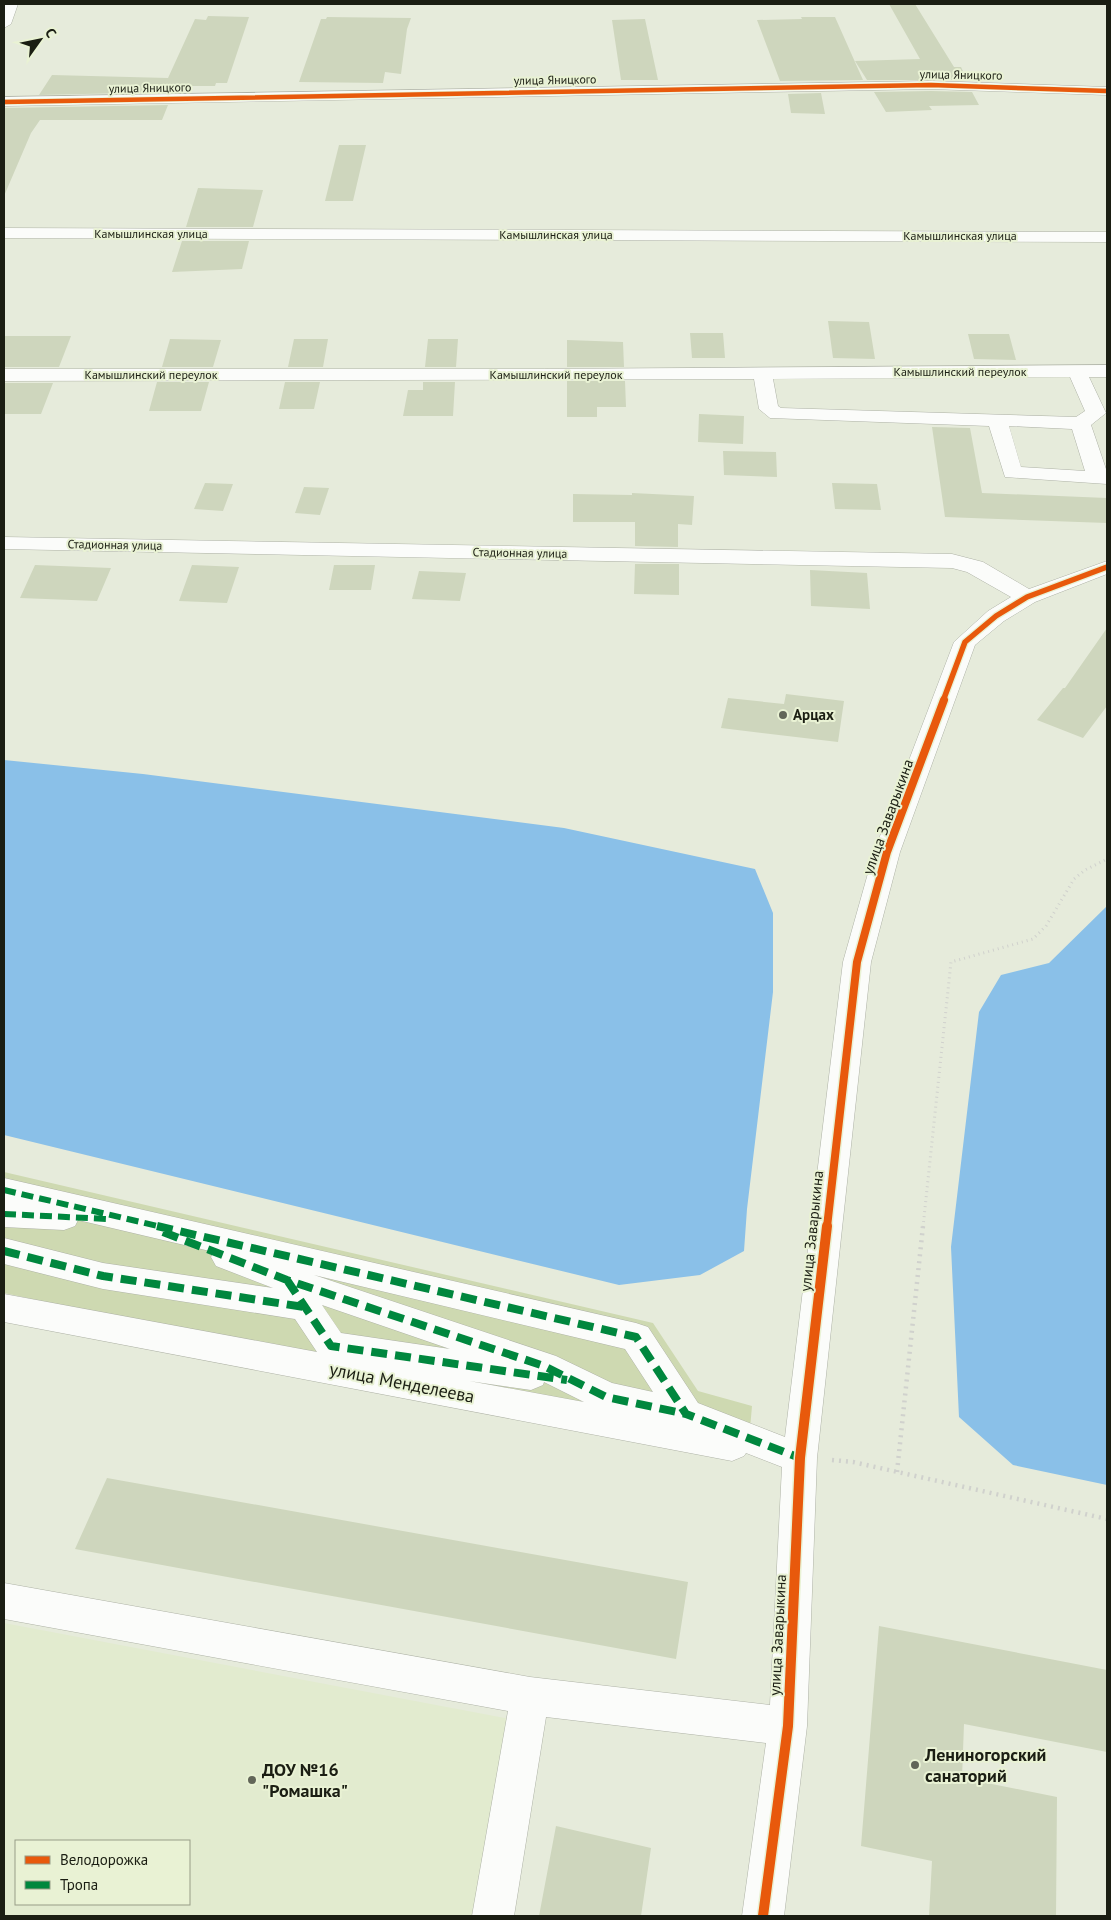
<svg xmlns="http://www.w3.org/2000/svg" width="1111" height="1920" font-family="'PT Sans',sans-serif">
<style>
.built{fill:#e2ebcf;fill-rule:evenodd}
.green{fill:#ced9b1}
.water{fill:#8ac0e8}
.building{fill:#ced6bd}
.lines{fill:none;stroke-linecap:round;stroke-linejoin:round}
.minor-casing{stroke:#aeb2a6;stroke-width:1}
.path-far1{stroke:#d0d1cd;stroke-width:3;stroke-dasharray:1 4;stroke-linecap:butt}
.path{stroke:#d0d1cd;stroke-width:4.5;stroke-dasharray:2 5;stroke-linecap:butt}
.minor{fill:#fbfcfa;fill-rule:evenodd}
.quiet-far1{stroke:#00873e;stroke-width:6;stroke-dasharray:12 6;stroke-linecap:butt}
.quiet{stroke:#00873e;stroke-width:8;stroke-dasharray:16 8;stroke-linecap:butt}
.cycleway-far3-casing{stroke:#e9f2d4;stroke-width:6}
.cycleway-far2-casing{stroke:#e9f2d4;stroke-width:8}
.cycleway-far1-casing{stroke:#e9f2d4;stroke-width:11}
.cycleway-casing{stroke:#e9f2d4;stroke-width:13}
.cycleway-far3{stroke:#e8590c;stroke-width:4.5}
.cycleway-far2{stroke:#e8590c;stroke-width:5.5}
.cycleway-far1{stroke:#e8590c;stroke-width:8}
.cycleway{stroke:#e8590c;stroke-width:10}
.poi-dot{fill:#626659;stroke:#e9f2d4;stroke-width:2}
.labels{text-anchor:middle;stroke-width:4;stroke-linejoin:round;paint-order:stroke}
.far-street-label{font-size:12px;fill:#1b1e13;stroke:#e9f2d4}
.poi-label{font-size:15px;font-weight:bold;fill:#1b1e13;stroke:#e9f2d4;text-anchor:start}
.street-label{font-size:15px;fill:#1b1e13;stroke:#e9f2d4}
.near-street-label{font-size:18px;fill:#1b1e13;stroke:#e9f2d4}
.near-poi-label{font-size:18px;font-weight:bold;fill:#1b1e13;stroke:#e9f2d4;text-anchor:start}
</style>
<rect width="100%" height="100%" fill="#e6ebdb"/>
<path class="built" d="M 4,1623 L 510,1719 L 475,1916 L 4,1916 ZM 16,1841 L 189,1841 L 189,1904 L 16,1904 Z"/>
<path class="green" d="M 4,1172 L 653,1323 L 698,1391 L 752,1406 L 748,1452 L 4,1293 Z"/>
<path class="water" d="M 4,760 L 143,774 L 564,828 L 755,869 L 773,913 L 773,992 L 747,1209 L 744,1251 L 700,1275 L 619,1285 L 4,1135 Z
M 1107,906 L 1107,1485 L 1013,1465 L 959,1417 L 951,1247 L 979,1012 L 1001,975 L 1049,963 Z"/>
<path class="building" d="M 889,4 L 915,4 L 954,67 L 961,67 L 967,80 L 867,80 L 855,61 L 920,59 Z
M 208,16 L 249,17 L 227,83 L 216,83 L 215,86 L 175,86 L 173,92 L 39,95 L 52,75 L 168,78 L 195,19 L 206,20 Z
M 327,17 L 411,18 L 407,29 L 401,74 L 385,72 L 383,83 L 299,82 L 321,19 L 326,19 Z
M 801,17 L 835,17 L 863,80 L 780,81 L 757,20 L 802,19 Z
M 645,19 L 658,80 L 621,80 L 612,20 Z
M 931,91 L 972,92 L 979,105 L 929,106 L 932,110 L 886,112 L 874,92 Z
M 821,93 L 825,114 L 791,113 L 788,94 Z
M 168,105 L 162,120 L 40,120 L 31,133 L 4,196 L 4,108 Z
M 339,145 L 366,145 L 353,201 L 325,201 Z
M 198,188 L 263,190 L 253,227 L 186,227 Z
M 182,241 L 249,241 L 242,269 L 172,272 Z
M 828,321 L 869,322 L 875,359 L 833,358 Z
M 690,333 L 723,333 L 725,358 L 692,358 Z
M 968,334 L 1009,334 L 1016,360 L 974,359 Z
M 4,336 L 71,336 L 59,367 L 4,367 Z
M 170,339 L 221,340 L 213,367 L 162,367 Z
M 294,339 L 328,339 L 323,367 L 288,367 Z
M 428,339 L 458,339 L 456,367 L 425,367 Z
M 567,340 L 623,342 L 624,367 L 567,367 Z
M 567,381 L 625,381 L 626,407 L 597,407 L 597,417 L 567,417 Z
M 157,382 L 209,382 L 201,411 L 149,411 Z
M 285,382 L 320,382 L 314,409 L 279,409 Z
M 423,382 L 455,382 L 453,416 L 403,416 L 408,390 L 423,390 Z
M 4,383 L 53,383 L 41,414 L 4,414 Z
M 699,414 L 744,416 L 743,444 L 698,442 Z
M 932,427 L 970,428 L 982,493 L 1107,498 L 1107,523 L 945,517 Z
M 723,451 L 776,452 L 777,477 L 724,475 Z
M 205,483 L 233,484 L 223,511 L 194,509 Z
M 832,483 L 877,484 L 881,510 L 835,509 Z
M 304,487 L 329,488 L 320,515 L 295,513 Z
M 632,493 L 694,496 L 692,525 L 678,524 L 678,547 L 635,546 L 635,522 L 573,522 L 573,494 L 632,495 Z
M 635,564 L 679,564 L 679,595 L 634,594 Z
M 35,565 L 111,568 L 97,601 L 20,598 Z
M 192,565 L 239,567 L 227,603 L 179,601 Z
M 334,565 L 375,565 L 371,590 L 329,590 Z
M 810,570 L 867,573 L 870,609 L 811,606 Z
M 419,571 L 466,573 L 460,601 L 412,599 Z
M 1107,628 L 1107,706 L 1083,738 L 1037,720 L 1063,688 L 1065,688 Z
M 786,694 L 844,701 L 838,742 L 721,728 L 728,698 L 784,704 Z
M 107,1478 L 688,1582 L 676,1659 L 75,1549 Z
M 879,1626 L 1107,1670 L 1107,1752 L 964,1724 L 962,1778 L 1057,1797 L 1056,1916 L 929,1916 L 932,1861 L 861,1846 Z
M 556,1826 L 651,1848 L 641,1916 L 539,1916 Z"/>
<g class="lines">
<defs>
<path id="minor" d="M 4,4 L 18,4 L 11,24 L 4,28 Z
M 931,81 L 1107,87 L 1107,95 L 931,89 L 4,106 L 4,97 Z
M 4,228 L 1107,232 L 1107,242 L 4,238 Z
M 1107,365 L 1107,377 L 1089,377 L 1106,413 L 1091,425 L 1107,472 L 1107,484 L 1005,477 L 989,426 L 770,418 L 759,409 L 754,379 L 4,381 L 4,369 L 544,369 ZM 1070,377 L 1085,411 L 1076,417 L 781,408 L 778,406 L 773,379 ZM 1009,426 L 1072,429 L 1085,471 L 1021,467 Z
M 4,537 L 952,554 L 983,562 L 1029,589 L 1107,561 L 1107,574 L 1035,602 L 1004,621 L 975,645 L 900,852 L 871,962 L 817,1458 L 807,1726 L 784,1916 L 742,1916 L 766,1743 L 546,1717 L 514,1916 L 472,1916 L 508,1711 L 4,1619 L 4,1583 L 530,1677 L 770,1705 L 782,1467 L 746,1453 L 744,1456 L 732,1461 L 4,1322 L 4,1294 L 317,1352 L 295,1319 L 103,1289 L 4,1264 L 4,1238 L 103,1263 L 273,1288 L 216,1266 L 211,1257 L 214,1252 L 78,1220 L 75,1226 L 64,1230 L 4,1227 L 4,1178 L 636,1323 L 648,1327 L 698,1403 L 785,1437 L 843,962 L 874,852 L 954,642 L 988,611 L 1011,597 L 967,572 L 952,568 L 4,549 ZM 314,1275 L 625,1349 L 653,1392 L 612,1383 L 556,1356 ZM 322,1305 L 450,1349 L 341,1333 ZM 469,1381 L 531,1390 L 543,1385 L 544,1382 L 584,1402 Z"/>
</defs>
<use href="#minor" class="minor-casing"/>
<path class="path-far1" d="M 923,1227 L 951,962 L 1033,939 L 1046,926 L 1074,879 L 1085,870 L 1107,859"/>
<path class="path" d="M 832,1460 L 853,1462 L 1107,1519
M 897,1472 L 923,1226"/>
<use href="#minor" class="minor"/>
<path class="quiet-far1" d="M 4,1190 L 162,1227
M 4,1214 L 108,1219"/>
<path class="quiet" d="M 157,1226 L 636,1337 L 686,1414 L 800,1458
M 163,1232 L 287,1280 L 544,1366 L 606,1397 L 686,1414
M 4,1251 L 103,1276 L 304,1307
M 287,1280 L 331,1346 L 567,1380"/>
<defs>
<path id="cycleway-far3" d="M 4,102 L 931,85 L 1107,91"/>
<path id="cycleway-far2" d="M 943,701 L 965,642 L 996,616 L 1027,597 L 1107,567"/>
<path id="cycleway-far1" d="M 827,1227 L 857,962 L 887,852 L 944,700"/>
<path id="cycleway" d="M 763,1916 L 788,1726 L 800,1458 L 827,1226"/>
</defs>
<use href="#cycleway-far3" class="cycleway-far3-casing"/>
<use href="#cycleway-far2" class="cycleway-far2-casing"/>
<use href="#cycleway-far1" class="cycleway-far1-casing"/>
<use href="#cycleway" class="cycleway-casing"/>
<use href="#cycleway-far3" class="cycleway-far3"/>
<use href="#cycleway-far2" class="cycleway-far2"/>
<use href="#cycleway-far1" class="cycleway-far1"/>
<use href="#cycleway" class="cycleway"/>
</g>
<g class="poi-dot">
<circle cx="783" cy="715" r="5"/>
<circle cx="915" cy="1765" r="5"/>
<circle cx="252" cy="1780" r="5"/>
</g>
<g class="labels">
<g class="far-street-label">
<text transform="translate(961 75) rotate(1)" y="4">улица Яницкого</text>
<text transform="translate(555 80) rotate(-1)" y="4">улица Яницкого</text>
<text transform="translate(150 88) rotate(-1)" y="4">улица Яницкого</text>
<text x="151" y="238">Камышлинская улица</text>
<text x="556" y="239">Камышлинская улица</text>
<text x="960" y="240">Камышлинская улица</text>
<text x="960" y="376">Камышлинский переулок</text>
<text x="151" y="379">Камышлинский переулок</text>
<text x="556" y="379">Камышлинский переулок</text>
<text transform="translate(115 545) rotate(1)" y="4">Стадионная улица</text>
<text transform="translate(520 553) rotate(1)" y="4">Стадионная улица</text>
</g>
<g class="poi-label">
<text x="793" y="720">Арцах</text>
</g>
<g class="street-label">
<text transform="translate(888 817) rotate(-70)" y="5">улица Заварыкина</text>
<text transform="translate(812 1231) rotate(-84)" y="5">улица Заварыкина</text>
<text transform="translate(778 1635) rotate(-87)" y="5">улица Заварыкина</text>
</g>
<g class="near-street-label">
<text transform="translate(402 1383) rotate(11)" y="6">улица Менделеева</text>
</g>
<g class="near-poi-label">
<text x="925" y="1761">Лениногорский<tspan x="925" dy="21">санаторий</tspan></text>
<text x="262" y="1776">ДОУ №16<tspan x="262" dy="21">"Ромашка"</tspan></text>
</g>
</g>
<rect width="1111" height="1920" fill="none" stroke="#1b1e13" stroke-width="10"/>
<rect x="15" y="1840" width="175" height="65" fill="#e9f2d4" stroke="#979d87"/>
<rect x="25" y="1856" width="25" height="8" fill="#e8590c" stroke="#979d87"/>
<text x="60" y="1865" font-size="15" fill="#1b1e13">Велодорожка</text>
<rect x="25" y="1881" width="25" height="8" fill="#00873e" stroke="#979d87"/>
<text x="60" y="1890" font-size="15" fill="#1b1e13">Тропа</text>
<g transform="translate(40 40) rotate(57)" stroke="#e9f2d4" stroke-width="4" paint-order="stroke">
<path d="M0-4L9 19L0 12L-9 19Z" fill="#1b1e13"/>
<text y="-8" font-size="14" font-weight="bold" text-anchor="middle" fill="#1b1e13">С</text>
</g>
</svg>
